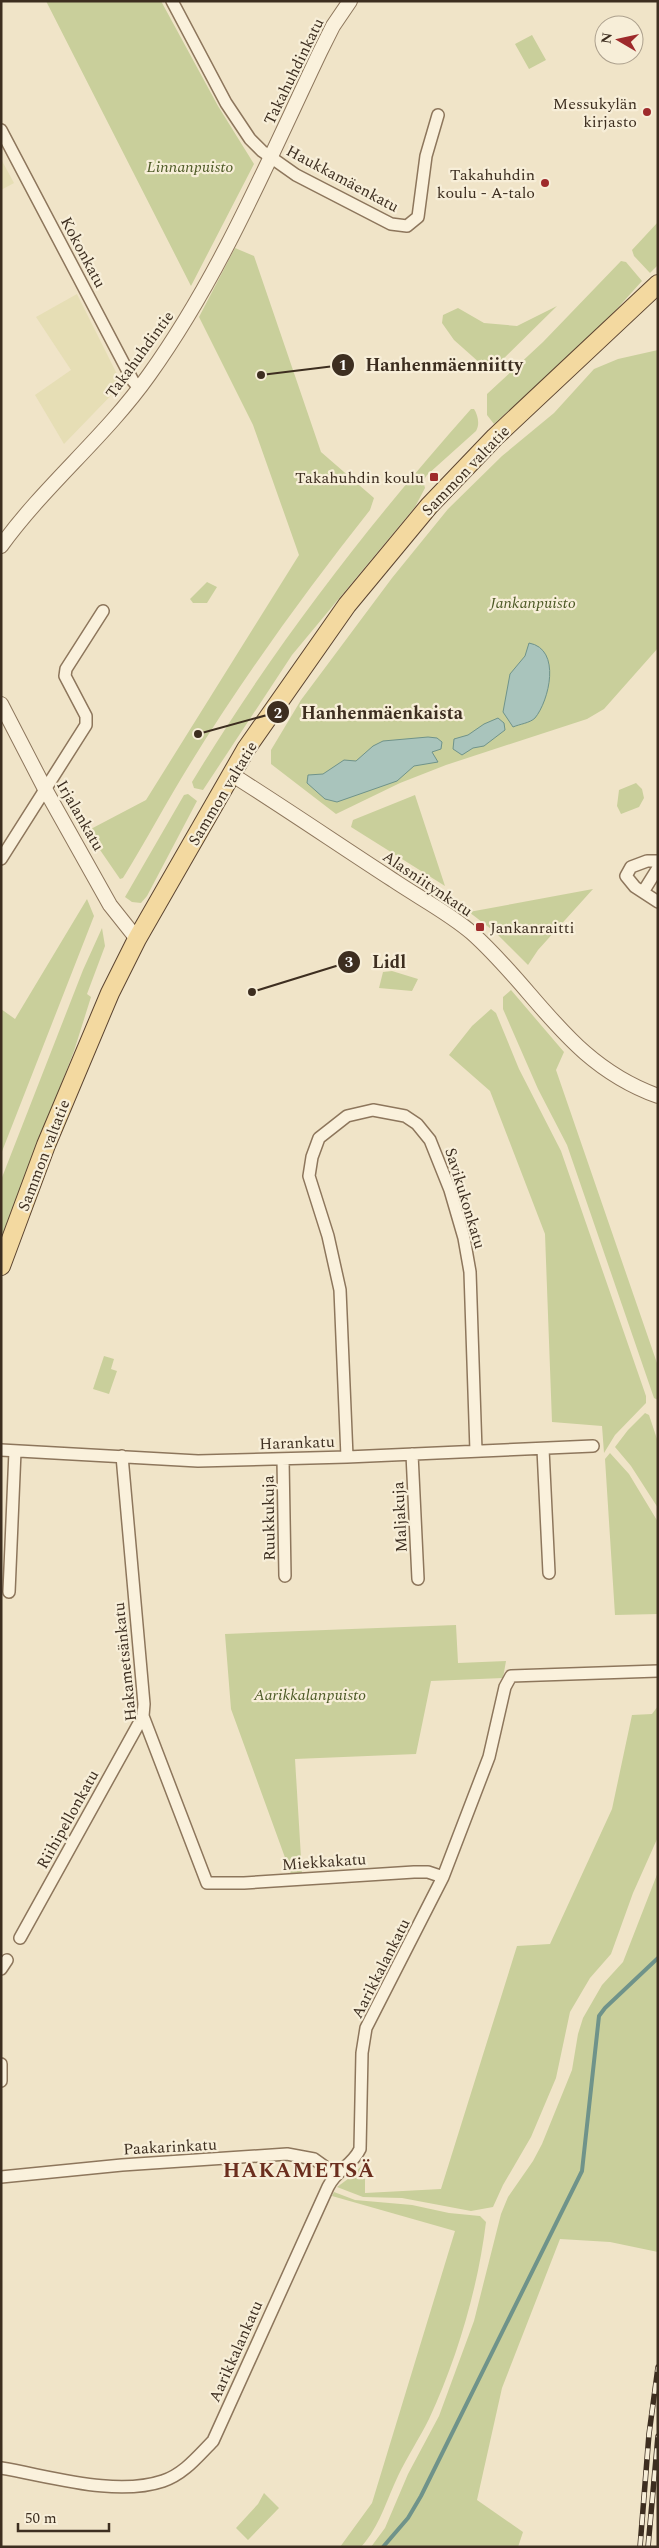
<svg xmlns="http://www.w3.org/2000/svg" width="659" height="2548" font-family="Spectral,serif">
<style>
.farmland{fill:#e6deb5}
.green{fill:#c9cf9b}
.water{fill:#a9c4bc;stroke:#6f938a}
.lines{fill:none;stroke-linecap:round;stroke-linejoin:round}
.stream{stroke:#6f938a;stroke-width:4}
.minor-casing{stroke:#8d765c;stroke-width:14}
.tertiary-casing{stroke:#8d765c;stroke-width:16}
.primary-casing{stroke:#5b4430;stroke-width:20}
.minor{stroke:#faf1dc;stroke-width:11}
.tertiary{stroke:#faf1dc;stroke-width:14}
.primary{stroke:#f3d9a0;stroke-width:18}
.rail-casing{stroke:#3d2e20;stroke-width:5.5}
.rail{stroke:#f7eed8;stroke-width:4;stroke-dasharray:11;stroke-linecap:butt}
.poi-dot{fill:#9e2a2b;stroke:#f7eed8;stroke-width:2}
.labels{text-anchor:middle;stroke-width:4.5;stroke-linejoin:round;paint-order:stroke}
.street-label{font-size:16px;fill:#3d2e20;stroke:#f7eed8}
.poi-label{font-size:16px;fill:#3d2e20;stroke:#f7eed8;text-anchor:end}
.park-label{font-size:16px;font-style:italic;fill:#4d5a26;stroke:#f7eed8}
.district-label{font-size:21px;font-weight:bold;letter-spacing:1px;fill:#6b2e1e;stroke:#f7eed8}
.leader{fill:none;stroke:#3d2e20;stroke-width:2}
.callout-dot{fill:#3d2e20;stroke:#f7eed8;stroke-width:2}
.mark-label{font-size:15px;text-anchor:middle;font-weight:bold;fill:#fff}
.callout-label{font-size:18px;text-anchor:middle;font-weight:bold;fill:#3d2e20;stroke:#f7eed8;stroke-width:4.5;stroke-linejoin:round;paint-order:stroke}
</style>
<rect width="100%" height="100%" fill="#f0e4c8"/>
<path class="farmland" d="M 1,159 L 14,183 L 1,190 Z
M 77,294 L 122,384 L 64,444 L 35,395 L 71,370 L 36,317 Z"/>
<path class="green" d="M 46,1 L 161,1 L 218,106 L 254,164 L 191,286 Z
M 532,35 L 546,60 L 529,69 L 515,44 Z
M 658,222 L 658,265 L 650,273 L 634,256 L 632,250 Z
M 235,248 L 254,256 L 321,452 L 374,498 L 370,510 C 306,591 245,675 190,764 C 167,801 146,841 123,878 L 120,879 L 87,831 L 146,800 L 299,555 L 253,425 L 199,317 Z
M 621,261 L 626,262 L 642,281 L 605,322 L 494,424 L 487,415 L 487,394 L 543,342 Z
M 557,306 L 490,372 L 454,340 L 442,323 L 443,315 L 458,308 L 484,323 L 517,326 Z
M 658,350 L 658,648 L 604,709 L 587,719 L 446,765 L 400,783 L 336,814 L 271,764 L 271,750 L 301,700 L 392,578 L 448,509 L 502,456 L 554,413 L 594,369 L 618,359 Z
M 471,409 L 474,409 C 478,415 480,425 476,431 L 427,475 L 423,481 L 425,488 L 415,507 L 292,655 L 203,790 L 194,788 L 192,782 C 273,648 367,526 471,409 Z
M 207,582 L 217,587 L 207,603 L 193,603 L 190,599 Z
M 636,783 L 642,789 L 644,798 L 639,807 L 621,814 L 617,806 L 619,790 Z
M 188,794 L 197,801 L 147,896 L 141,903 L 132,902 L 125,897 L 184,795 Z
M 415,795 L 445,886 L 351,827 L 353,820 Z
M 593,889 L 538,950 L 528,965 L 495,932 L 469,912 Z
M 87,899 L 94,916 L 1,1154 L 1,1009 L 15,1019 Z
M 102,928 L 105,946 L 87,994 L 91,997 L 74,1051 L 1,1240 L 1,1180 L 83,970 Z
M 392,971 L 418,979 L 412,991 L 379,988 L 383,972 Z
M 511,990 L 564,1052 L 556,1070 L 658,1366 L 658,1400 L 654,1398 L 567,1145 L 538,1089 L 503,1009 L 503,997 Z
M 491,1009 L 496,1013 L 519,1069 L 561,1151 L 646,1396 L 646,1403 L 615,1435 L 604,1453 L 602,1426 L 552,1422 L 545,1234 L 490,1091 L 449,1055 L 472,1026 Z
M 104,1356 L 114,1359 L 111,1369 L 117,1371 L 109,1394 L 93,1389 Z
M 645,1413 L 649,1415 L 658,1442 L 658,1508 L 631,1466 L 615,1447 L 628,1430 Z
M 610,1453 L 629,1474 L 658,1522 L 658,1614 L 615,1615 L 605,1459 Z
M 456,1625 L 458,1663 L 506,1661 L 503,1678 L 431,1681 L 416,1754 L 295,1759 L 302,1874 L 291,1874 L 231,1709 L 225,1634 Z
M 658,1706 L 658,1837 L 633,1893 L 611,1954 L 590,1978 L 570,2012 L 556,2078 L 531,2137 L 503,2185 L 493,2207 L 471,2211 L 402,2198 L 363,2197 L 337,2187 L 352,2176 L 365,2162 L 365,2193 L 441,2189 L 517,1946 L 550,1944 L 612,1809 L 632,1715 L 652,1714 Z
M 658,1872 L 658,2252 L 610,2242 L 560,2239 L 502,2388 L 477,2500 L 523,2532 L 518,2547 L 371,2547 L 385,2528 L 408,2474 L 439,2416 L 474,2321 L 501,2214 L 508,2197 L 533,2161 L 542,2144 L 572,2070 L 578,2034 L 583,2018 L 602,1985 L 623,1962 Z
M 334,2192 L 355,2200 L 412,2205 L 449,2213 L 480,2216 L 486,2222 C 478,2288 457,2359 429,2419 C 419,2439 407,2457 398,2476 C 386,2501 380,2526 361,2547 L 340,2547 L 372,2503 L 455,2231 L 332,2196 Z
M 264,2493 L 279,2508 L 248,2540 L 236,2528 L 258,2504 Z"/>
<path class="water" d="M 529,643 C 562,649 549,701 535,718 C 530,723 520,724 513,727 L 503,712 L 510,674 L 525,656 Z
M 498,718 L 504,723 L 505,730 L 484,746 L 473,748 L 462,755 L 453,749 L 454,739 L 468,735 L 484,724 Z
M 428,737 L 437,738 L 442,742 L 441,749 L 432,752 L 438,762 L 414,766 L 397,781 L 337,802 L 325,799 L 307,783 L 308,775 L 323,774 L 344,760 L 356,761 L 373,746 L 383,741 Z"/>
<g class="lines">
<path class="stream" d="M 383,2547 L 408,2518 L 421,2496 L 582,2171 L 599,2016 L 605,2008 L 658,1958"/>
<defs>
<path id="minor" d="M 172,1 L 226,103 L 250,139 L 262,151 L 296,175 L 391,224 L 407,226 L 418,217 L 426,156 L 438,115
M 1,130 L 133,381 L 139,388
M 1,859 L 86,725 L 86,716 L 65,676 L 66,669 L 103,611
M 658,861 L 647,861 L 631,867 L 626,876 L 635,887 L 658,902
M 643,892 L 658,868
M 543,1449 L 549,1573
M 1,1450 L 198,1461 L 347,1457 L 593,1446
M 412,1454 L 418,1579
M 122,1456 L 144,1704 L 143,1716 L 207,1883 L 244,1883 L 414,1872 L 428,1872 L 443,1877
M 347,1457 L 340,1290 L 328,1236 L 309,1176 L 312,1157 L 319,1138 L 347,1116 L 373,1110 L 405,1116 L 417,1124 L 430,1140 L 450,1190 L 464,1238 L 470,1272 L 476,1451
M 283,1459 L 285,1576
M 9,1592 L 15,1451
M 20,1938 L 143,1716
M 1,1969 L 7,1960
M 1,2064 L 1,2081
M 1,2177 L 122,2165 L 287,2154 L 314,2159 L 335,2174
M 1,2468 C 50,2476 115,2497 163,2481 C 184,2474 198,2456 213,2441 L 328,2187 C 337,2169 352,2166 360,2149 L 362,2053 L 366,2028 L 443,1877 L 489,1757 L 505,1687 L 511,1676 L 658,1671"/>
<path id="tertiary" d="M 1,546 C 45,485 105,437 149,375 C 220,276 268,161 320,52 L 333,26 L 350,1
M 1,704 L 45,789 L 110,905 L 137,939
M 231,774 C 285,808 339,845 393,880 C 418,897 449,913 472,933 C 538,992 569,1064 658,1096"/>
<path id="primary" d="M 1,1266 L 46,1145 L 110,993 L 137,939 L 246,749 L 347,605 L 429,506 L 495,437 L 658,284"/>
</defs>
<use href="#minor" class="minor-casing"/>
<use href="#tertiary" class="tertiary-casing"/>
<use href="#primary" class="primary-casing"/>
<use href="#minor" class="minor"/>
<use href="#tertiary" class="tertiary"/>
<use href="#primary" class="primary"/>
<defs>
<path id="rail" d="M 640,2547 L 649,2434 L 658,2367
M 648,2547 L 658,2436"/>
</defs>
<use href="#rail" class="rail-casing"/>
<use href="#rail" class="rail"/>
</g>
<g class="poi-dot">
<circle cx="647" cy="112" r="5"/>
<circle cx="545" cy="183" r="5"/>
<rect x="429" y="472" width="10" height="10" rx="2.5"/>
<rect x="475" y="922" width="10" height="10" rx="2.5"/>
</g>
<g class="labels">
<g class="street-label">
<text transform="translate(293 71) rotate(-64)" y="6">Takahuhdinkatu</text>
<text transform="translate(343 178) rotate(28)" y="6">Haukkamäenkatu</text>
<text transform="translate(84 252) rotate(62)" y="6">Kokonkatu</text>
<text transform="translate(139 354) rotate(-54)" y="6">Takahuhdintie</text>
<text transform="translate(465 470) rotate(-46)" y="6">Sammon valtatie</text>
<text transform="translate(222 793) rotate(-59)" y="6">Sammon valtatie</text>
<text transform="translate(81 815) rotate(60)" y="6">Irjalankatu</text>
<text transform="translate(428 883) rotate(34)" y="6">Alasniitynkatu</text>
<text transform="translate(43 1155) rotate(-69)" y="6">Sammon valtatie</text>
<text transform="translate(466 1198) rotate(73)" y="6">Savikukonkatu</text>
<text transform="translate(297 1442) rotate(-2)" y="6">Harankatu</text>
<text transform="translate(399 1517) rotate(-93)" y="6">Maljakuja</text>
<text transform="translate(268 1518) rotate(-91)" y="6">Ruukkukuja</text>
<text transform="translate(124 1662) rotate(-96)" y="6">Hakametsänkatu</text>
<text transform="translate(67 1819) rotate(-61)" y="6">Riihipellonkatu</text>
<text transform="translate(324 1861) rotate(-4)" y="6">Miekkakatu</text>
<text transform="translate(380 1968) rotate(-63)" y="6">Aarikkalankatu</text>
<text transform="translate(170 2146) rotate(-3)" y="6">Paakarinkatu</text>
<text transform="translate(235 2351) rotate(-66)" y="6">Aarikkalankatu</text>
</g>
<g class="poi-label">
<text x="637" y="109">Messukylän<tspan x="637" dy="18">kirjasto</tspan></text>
<text x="535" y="180">Takahuhdin<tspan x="535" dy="18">koulu - A-talo</tspan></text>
<text x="424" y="483">Takahuhdin koulu</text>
<text x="490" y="933" text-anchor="start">Jankanraitti</text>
</g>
<g class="park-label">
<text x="190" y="172">Linnanpuisto</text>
<text x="533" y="608">Jankanpuisto</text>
<text x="310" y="1700">Aarikkalanpuisto</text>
</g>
<g class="district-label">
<text x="299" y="2177">HAKAMETSÄ</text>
</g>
</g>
<path class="leader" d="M261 375L343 365M198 734L278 712M252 992L349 962"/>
<g class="callout-dot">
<circle cx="261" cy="375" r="5"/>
<circle cx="198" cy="734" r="5"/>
<circle cx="252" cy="992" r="5"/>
<circle cx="343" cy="365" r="12"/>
<circle cx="278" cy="712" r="12"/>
<circle cx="349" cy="962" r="12"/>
</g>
<g class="mark-label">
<text x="343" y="370">1</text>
<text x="278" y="718">2</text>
<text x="349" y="967">3</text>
</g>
<g class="callout-label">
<text x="444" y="371">Hanhenmäenniitty</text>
<text x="382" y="719">Hanhenmäenkaista</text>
<text x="389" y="968">Lidl</text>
</g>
<rect width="659" height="2548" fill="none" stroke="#3d2e20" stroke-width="5"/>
<g transform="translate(619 40) rotate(279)"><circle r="24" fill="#f7eed8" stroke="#ada18e"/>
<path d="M0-4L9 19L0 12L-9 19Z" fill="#9e2a2b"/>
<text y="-8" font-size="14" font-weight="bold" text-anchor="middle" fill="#3d2e20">N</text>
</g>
<path d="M18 2523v8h91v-8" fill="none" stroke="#3d2e20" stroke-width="2.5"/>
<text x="25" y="2523" font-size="15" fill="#3d2e20" stroke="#f7eed8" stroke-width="4" paint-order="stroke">50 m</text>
</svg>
